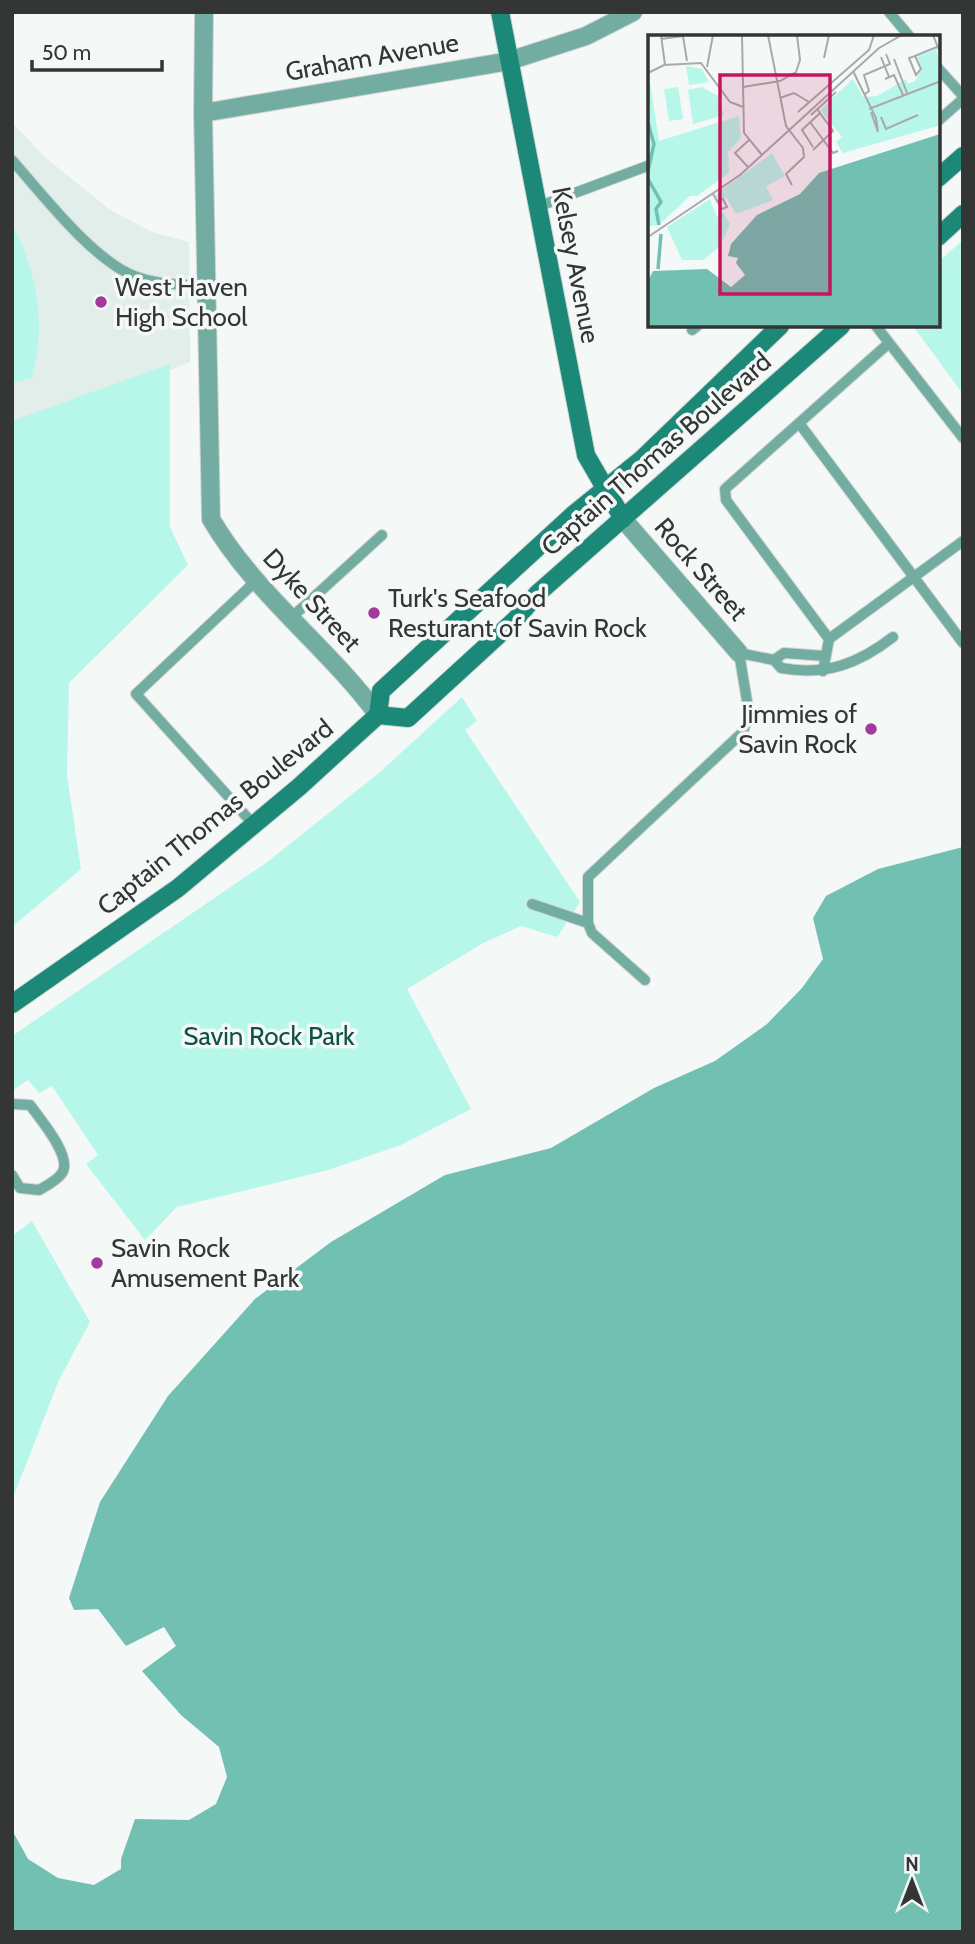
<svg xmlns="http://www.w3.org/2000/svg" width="975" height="1944" font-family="Cabin,sans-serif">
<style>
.built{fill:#e1eeea}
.green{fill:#b6f7e9}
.water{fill:#72c0b1}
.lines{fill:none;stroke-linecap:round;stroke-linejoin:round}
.lane-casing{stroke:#d1d5d4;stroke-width:12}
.street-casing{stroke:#d1d5d4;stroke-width:20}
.secondary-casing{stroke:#d1d5d4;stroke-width:20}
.lane{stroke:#73ada1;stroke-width:10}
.street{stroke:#73ada1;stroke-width:18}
.secondary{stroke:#1b8878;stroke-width:18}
.poi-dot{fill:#a23a9d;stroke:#f4f8f7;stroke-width:2.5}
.labels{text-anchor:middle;stroke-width:7;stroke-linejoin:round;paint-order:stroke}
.street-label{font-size:26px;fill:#343535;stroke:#f4f8f7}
.poi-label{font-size:26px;fill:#343535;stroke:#f4f8f7;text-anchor:start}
.park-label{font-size:26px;fill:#0d5147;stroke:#f4f8f7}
.inset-river{fill:none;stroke:#72c0b1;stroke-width:3.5}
.inset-road{fill:none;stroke:#a7aaa9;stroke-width:2}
.view{fill:#c2185b;fill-opacity:0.15;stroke:#c2185b;stroke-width:3.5}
.inset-edge{fill:none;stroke:#343535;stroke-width:3.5}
</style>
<rect width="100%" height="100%" fill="#f4f8f7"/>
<path class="built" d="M 12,123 L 46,158 L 109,209 L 152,232 L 189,242 L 190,362 L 12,436 Z"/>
<path class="green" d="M 12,224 C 38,274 46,324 32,378 L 12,383 Z
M 963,240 L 963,394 L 913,326 L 938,326 L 938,262 Z
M 170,364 L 170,527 L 188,565 L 69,683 L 67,775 L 81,869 L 12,927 L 12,421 Z
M 462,697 L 477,721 L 465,730 L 580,902 L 557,937 L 521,926 L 485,942 L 407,989 L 471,1109 L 401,1145 L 328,1170 L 177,1207 L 145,1240 L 86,1164 L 98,1155 L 52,1086 L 39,1093 L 28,1080 L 12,1091 L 12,1036 L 266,863 L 380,772 Z
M 32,1221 L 90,1322 L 59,1380 L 12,1500 L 12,1236 Z"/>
<path class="water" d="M 963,847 L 963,1932 L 12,1932 L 12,1830 L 28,1859 L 58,1878 L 94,1885 L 121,1869 L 121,1859 L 135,1819 L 189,1820 L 216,1804 L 227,1777 L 219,1747 L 181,1715 L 142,1671 L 176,1646 L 164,1627 L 126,1646 L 98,1609 L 74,1610 L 69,1598 L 100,1502 L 168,1396 L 255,1299 L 331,1242 L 445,1175 L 551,1148 L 654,1088 L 715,1061 L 767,1024 L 802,988 L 823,959 L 813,918 L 826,896 L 878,869 Z"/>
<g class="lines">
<defs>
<path id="lane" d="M 889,12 L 910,37
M 938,68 L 963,96
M 938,121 L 963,99
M 12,160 C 42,194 95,263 137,277 C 160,285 183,285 207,285
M 537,207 L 650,165
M 876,326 L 963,438
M 692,330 L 697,326
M 799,423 L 963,643
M 292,617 L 382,535
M 829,639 L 726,500 L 725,489 L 889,343
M 825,656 L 784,653 L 774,660 L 781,668 C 826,676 858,664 893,637
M 823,671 L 829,639 L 963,541
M 254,825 L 136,694 L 257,580
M 532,904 L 588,923
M 645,980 L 592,933 L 588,923 L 588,877 L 743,732 L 749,713 L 739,653 L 774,660
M 12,1104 L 30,1105 C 40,1119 73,1157 62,1173 C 58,1180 46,1186 39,1190 L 20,1188 L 12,1175"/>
<path id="street" d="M 204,12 L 203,113 L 211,519 C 254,593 327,646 378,715
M 203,113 L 509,61 L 586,36 L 633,12
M 623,519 L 739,653"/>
<path id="secondary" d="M 500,12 L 586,455 L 623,519
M 938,178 L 963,156
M 938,237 L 963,214
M 378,715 L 408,718 L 515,620 L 537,594 L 841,326
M 12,1004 L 178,888 L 299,787 L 378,715 L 381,691 L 574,514 L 642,459 L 780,326"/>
</defs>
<use href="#lane" class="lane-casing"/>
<use href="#street" class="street-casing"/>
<use href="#secondary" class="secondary-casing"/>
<use href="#lane" class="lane"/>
<use href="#street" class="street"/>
<use href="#secondary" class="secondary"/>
</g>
<g class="poi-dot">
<circle cx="101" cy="302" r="7"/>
<circle cx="374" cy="613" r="7"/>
<circle cx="871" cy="729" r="7"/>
<circle cx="97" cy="1263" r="7"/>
</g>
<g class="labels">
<g class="street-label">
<text transform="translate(372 57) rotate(-10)" y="9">Graham Avenue</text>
<text transform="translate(576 265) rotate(79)" y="9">Kelsey Avenue</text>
<text transform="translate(656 454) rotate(-41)" y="9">Captain Thomas Boulevard</text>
<text transform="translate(701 569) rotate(49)" y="9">Rock Street</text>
<text transform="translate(312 600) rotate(47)" y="9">Dyke Street</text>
<text transform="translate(215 817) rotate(-39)" y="9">Captain Thomas Boulevard</text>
</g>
<g class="poi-label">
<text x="115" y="296">West Haven<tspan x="115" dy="30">High School</tspan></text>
<text x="388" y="607">Turk's Seafood<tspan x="388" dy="30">Resturant of Savin Rock</tspan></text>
<text x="857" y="723" text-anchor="end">Jimmies of<tspan x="857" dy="30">Savin Rock</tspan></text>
<text x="111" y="1257">Savin Rock<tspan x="111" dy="30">Amusement Park</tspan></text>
</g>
<g class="park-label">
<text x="269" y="1045">Savin Rock Park</text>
</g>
</g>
<g transform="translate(648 35)">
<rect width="292" height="292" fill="#f4f8f7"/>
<path d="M 288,14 L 292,26 L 293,90 L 195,118 L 188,107 L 194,102 L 172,75 L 205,44 L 215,62 L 229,61 L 258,44 L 260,49 L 267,46 L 274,35 L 269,22 ZM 38,31 L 54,34 L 61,47 L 41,50 ZM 1,40 L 11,106 L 91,81 L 93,103 L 80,117 L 81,138 L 49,161 L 42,161 L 12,189 L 0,192 ZM 30,52 L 35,84 L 21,86 L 16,54 ZM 54,52 L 70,61 L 76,80 L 45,89 L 40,55 ZM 124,118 L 137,141 L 118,151 L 125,165 L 88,179 L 78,162 L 70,165 L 67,160 ZM 62,164 L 69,182 L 75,177 L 82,189 L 72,211 L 55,225 L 34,225 L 19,192 Z" fill="#b6f7e9"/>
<path d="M 292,99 L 292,292 L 0,292 L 0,246 L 5,236 L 59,234 L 83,252 L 97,240 L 88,228 L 90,223 L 80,221 L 83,209 L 109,180 L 152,159 L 171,138 Z" fill="#72c0b1"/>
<path class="inset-river" d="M 0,88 L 6,109 L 0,136M 0,144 L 13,167 L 8,174 L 11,190M 10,234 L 13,199"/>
<path class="inset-road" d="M 13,0 L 17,30M 94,0 L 96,98 L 114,120M 120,0 L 138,91 L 155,113M 285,0 L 293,20M 13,4 L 35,1 L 39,26M 267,21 L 273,34 L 268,40 L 261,23 L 267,21 L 279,16 L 289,12 L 293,11M 233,22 L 241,42M 176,23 L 181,0M 246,24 L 259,58M 59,32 L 65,0M 205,36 L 228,83 L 230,97M 0,38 L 16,30 L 53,28 L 82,67 L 95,72M 237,44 L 246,40 L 255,60M 95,52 L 132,46 L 148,37 L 152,25 L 149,0M 216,60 L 221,56 L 216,40 L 242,29 L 238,19M 132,63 L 146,58 L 161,67M 221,74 L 293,46M 150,77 L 221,15 L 226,0M 223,77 L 230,97M 163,80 L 188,57M 233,82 L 238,94 L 270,80M 162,87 L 185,118 L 190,116M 165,112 L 154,95 L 172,78M 165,115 L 185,96 L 169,74M 100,132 L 87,118 L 101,105M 144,150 L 138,139 L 156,122 L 155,113M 65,159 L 69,166 L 74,174 L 79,172 L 75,164 L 69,166M 0,202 L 92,140 L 231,13 L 254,0"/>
<path class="view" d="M 72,40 L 182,40 L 182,259 L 72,259 Z"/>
<rect width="292" height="292" class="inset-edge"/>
</g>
<rect width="975" height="1944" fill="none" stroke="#343535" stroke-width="28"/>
<g transform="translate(912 1881)" stroke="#f4f8f7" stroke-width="5" paint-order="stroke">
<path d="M0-5L12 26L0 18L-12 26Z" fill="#343535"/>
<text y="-10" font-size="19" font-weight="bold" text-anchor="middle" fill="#343535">N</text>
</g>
<path d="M32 60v10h130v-10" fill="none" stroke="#343535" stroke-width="3.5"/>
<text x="42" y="60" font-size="21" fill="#343535" stroke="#f4f8f7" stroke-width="5" paint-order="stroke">50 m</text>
</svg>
